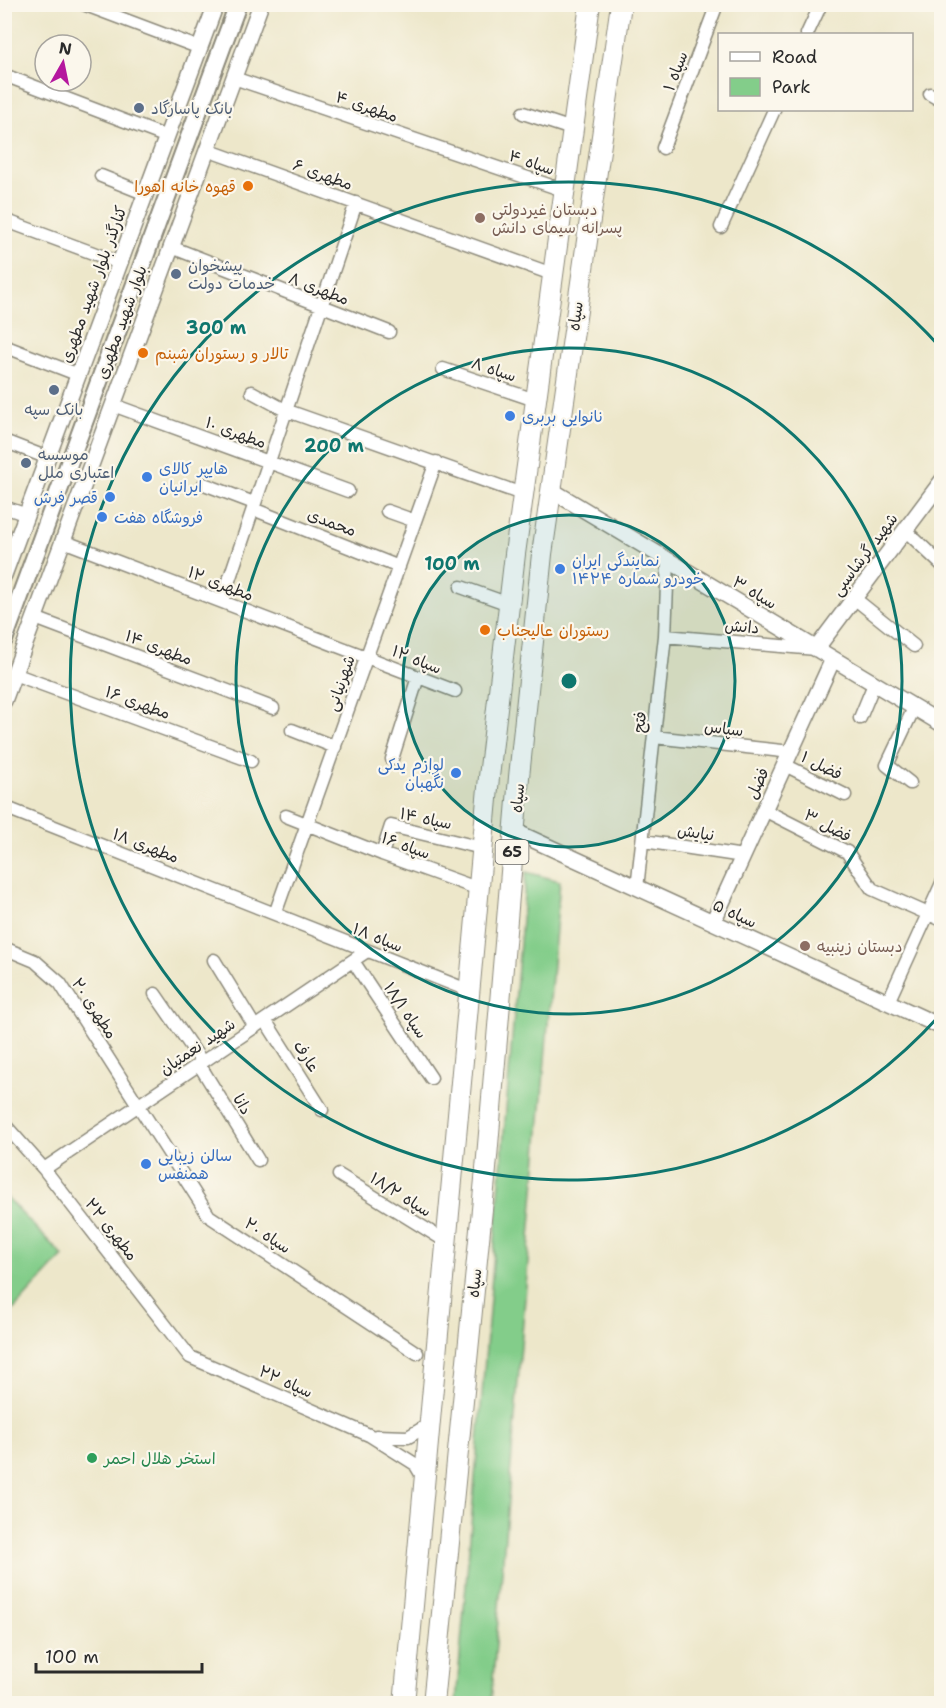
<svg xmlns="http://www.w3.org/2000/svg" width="946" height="1708" font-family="'Shantell Sans','Playpen Sans Arabic',sans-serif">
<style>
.green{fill:#83cd8a;stroke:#577c5a;stroke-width:1.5}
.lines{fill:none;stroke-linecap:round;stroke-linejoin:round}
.minor-casing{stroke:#8c897a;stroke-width:15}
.tertiary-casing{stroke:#8c897a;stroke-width:18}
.secondary-casing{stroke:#8c897a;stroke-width:20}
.primary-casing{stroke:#8c897a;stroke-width:22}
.minor{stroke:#fff;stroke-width:12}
.tertiary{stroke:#fff;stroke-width:15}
.secondary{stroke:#fff;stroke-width:16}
.primary{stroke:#fff;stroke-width:20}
.ring{fill:none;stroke:#0f766e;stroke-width:3}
.service-dot{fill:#5c6f8a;stroke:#fbf7ec;stroke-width:2}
.food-dot{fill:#e8710a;stroke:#fbf7ec;stroke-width:2}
.education-dot{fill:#8d6e63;stroke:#fbf7ec;stroke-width:2}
.shop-dot{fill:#3f7fe0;stroke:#fbf7ec;stroke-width:2}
.leisure-dot{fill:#2e9e5b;stroke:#fbf7ec;stroke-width:2}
.labels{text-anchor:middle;stroke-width:4.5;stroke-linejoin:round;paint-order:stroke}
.shield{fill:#fbf7ec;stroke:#696865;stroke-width:1.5}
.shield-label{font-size:15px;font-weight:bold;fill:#2b2b2b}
.street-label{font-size:16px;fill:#2b2b2b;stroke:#fbf7ec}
.service-label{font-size:16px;fill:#4e5e75;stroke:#fbf7ec;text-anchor:start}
.food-label{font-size:16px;fill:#c56008;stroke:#fbf7ec;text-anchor:start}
.education-label{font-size:16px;fill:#785e54;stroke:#fbf7ec;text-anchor:start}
.shop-label{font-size:16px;fill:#366cbe;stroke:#fbf7ec;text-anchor:start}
.leisure-label{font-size:16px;fill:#27864d;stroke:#fbf7ec;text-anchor:start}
.centre{fill:#0f766e;stroke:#fbf7ec;stroke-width:3}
.ring-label{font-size:18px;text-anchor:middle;font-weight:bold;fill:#0f766e;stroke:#fbf7ec;stroke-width:4.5;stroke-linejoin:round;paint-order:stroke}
</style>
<rect width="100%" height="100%" fill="#fbf7ec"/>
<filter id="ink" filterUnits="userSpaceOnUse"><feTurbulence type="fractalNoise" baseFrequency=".0167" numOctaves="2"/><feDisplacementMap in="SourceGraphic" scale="12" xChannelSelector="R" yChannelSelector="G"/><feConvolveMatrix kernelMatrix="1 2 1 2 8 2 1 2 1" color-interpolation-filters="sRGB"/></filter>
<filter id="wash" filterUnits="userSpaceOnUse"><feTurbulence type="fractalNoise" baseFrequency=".008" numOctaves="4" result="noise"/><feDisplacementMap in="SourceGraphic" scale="24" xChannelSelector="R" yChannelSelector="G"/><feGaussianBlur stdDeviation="1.35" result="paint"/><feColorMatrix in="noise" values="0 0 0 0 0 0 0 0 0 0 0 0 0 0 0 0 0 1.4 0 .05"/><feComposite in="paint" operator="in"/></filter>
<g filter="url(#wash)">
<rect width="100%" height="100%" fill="#ede7ca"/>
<path class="green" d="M 526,872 L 560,881 L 491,1703 L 456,1703 Z
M 5,1196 L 63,1256 L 5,1319 L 4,1318 Z"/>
</g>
<g filter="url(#ink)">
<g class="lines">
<defs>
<path id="minor" d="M 83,4 L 200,48
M 807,34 L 821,4
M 4,75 L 167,137
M 234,78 L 563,190
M 930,94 L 942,101
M 523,113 L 572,129
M 663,148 L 717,4
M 207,150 L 552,274
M 101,176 L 146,194
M 4,220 L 120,263
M 721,227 L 774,110
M 171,247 L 389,332
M 4,346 L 79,375
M 443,369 L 535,400
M 252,392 L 285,410 L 522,494
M 113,405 L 348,491
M 4,441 L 48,458
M 204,484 L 254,503
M 4,507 L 27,515
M 253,509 L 399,567
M 387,511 L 415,521
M 905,530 L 942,565
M 63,541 L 455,691
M 461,587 L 509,604
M 854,598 L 914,646
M 222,601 L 356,203
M 35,618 L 273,708
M 665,636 L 816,649
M 14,674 L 251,761
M 860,718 L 874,684
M 935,720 L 942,710
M 292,730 L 335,747
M 654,737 L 791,752
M 392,759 L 418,677
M 785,765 L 845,795
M 910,783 L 887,765 L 914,708
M 4,807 L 470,991
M 764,810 L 847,852 L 872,889 L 942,920
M 286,816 L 382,854 L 479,889
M 644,841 L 743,856
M 382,854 L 391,826 L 482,848
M 637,888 L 665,636 L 668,560
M 275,914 L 436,462
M 4,948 L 35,961 L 60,983 L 209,1216 L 417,1353
M 214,960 L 255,1027
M 353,961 L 431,1078
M 155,994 L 202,1062
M 888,1002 L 942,883
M 265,1020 L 322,1110
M 199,1064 L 258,1160
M 4,1124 L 44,1169 L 190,1357 L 369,1435 L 415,1464 L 424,1479
M 44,1169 L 367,951
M 339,1175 L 447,1242
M 376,1436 L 408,1437 L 430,1424"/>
<path id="tertiary" d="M 551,490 L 942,724
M 4,575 L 216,4
M 816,649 L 942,481
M 4,701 L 261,4
M 514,831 L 942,1027
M 713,922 L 833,659"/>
<path id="secondary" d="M 4,640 L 238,4"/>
<path id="primary" d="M 404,1704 L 489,777 L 515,554 L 590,4
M 433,1704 L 486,1169 L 519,777 L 542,554 L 621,4"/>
</defs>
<use href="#minor" class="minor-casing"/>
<use href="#tertiary" class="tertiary-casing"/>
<use href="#secondary" class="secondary-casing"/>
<use href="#primary" class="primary-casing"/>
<use href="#minor" class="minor"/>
<use href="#tertiary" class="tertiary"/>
<use href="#secondary" class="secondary"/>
<use href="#primary" class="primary"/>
</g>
</g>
<circle cx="569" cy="681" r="166" fill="#0f766e" fill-opacity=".12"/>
<g class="ring">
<circle cx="569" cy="681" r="166"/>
<circle cx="569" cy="681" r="333"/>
<path d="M940 1015A499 499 0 1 1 940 347"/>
</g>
<g class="service-dot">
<circle cx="139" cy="108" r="6"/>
<circle cx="176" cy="274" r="6"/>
<circle cx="54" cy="390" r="6"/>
<circle cx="26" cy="463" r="6"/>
</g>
<g class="food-dot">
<circle cx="248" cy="186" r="6"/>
<circle cx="143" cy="353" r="6"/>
<circle cx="485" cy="630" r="6"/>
</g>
<g class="education-dot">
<circle cx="480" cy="218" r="6"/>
<circle cx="805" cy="946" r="6"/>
</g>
<g class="shop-dot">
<circle cx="510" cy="416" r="6"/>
<circle cx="147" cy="477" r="6"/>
<circle cx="110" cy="497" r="6"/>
<circle cx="102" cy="517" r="6"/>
<circle cx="560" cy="569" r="6"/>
<circle cx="456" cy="773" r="6"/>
<circle cx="146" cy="1164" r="6"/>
</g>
<circle class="leisure-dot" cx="92" cy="1458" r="6"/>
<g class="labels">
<rect class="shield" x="495.5" y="840" width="33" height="24" rx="4.5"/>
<g class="shield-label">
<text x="512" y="857">65</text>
</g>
<g class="street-label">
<text transform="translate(675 71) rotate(-69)" y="6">سپاه ۱</text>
<text transform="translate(367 106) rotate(19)" y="6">مطهری ۴</text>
<text transform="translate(532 162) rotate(19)" y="6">سپاه ۴</text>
<text transform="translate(323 174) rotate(20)" y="6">مطهری ۶</text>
<text transform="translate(93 284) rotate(-70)" y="6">کنارگذر بلوار شهید مطهری</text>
<text transform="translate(319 288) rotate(21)" y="6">مطهری ۸</text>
<text transform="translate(575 316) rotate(-82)" y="6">سپاه</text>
<text transform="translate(121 322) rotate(-70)" y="6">بلوار شهید مطهری</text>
<text transform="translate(494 369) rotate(18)" y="6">سپاه ۸</text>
<text transform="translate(236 432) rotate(20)" y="6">مطهری ۱۰</text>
<text transform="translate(332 522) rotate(21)" y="6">محمدی</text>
<text transform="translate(864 554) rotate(-53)" y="6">شهید گرشاسبی</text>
<text transform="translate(221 583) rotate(21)" y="6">مطهری ۱۲</text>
<text transform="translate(755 592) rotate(31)" y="6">سپاه ۳</text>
<text transform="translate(742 626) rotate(5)" y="6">دانش</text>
<text transform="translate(159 647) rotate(21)" y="6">مطهری ۱۴</text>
<text transform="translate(417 659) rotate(22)" y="6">سپاه ۱۲</text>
<text transform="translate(340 683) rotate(-71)" y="6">شهرنیانی</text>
<text transform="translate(138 702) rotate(20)" y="6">مطهری ۱۶</text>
<text transform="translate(639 722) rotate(-84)" y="6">فتح</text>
<text transform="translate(724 728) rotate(7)" y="6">سپاس</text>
<text transform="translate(822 765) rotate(27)" y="6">فضل ۱</text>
<text transform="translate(757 783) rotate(-65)" y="6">فضل</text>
<text transform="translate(517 798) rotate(-85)" y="6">سپاه</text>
<text transform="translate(426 818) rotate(12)" y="6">سپاه ۱۴</text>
<text transform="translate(828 825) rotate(28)" y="6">فضل ۳</text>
<text transform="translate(696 832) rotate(9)" y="6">نیایش</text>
<text transform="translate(146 845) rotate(21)" y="6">مطهری ۱۸</text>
<text transform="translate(406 845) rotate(20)" y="6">سپاه ۱۶</text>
<text transform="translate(735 913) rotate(25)" y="6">سپاه ۵</text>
<text transform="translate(378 937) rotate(22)" y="6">سپاه ۱۸</text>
<text transform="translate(95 1008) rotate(57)" y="6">مطهری ۲۰</text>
<text transform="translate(406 1010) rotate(56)" y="6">سپاه ۱۸/۱</text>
<text transform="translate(197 1046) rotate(-34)" y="6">شهید نعمتیان</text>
<text transform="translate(307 1056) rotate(58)" y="6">عارف</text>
<text transform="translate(243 1104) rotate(59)" y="6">دانا</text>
<text transform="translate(401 1194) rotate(32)" y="6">سپاه ۱۸/۲</text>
<text transform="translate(112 1229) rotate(52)" y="6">مطهری ۲۲</text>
<text transform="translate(268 1235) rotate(33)" y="6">سپاه ۲۰</text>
<text transform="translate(474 1283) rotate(-84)" y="6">سپاه</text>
<text transform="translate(286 1381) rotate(24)" y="6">سپاه ۲۲</text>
</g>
<g class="service-label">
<text x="151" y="114">بانک پاسارگاد</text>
<text x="188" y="271">پیشخوان<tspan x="188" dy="18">خدمات دولت</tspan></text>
<text x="54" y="415" text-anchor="middle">بانک سپه</text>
<text x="38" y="460">موسسه<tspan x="38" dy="18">اعتباری ملل</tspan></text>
</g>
<g class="food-label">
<text x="236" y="192" text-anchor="end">قهوه خانه اهورا</text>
<text x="155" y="359">تالار و رستوران شبنم</text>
<text x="497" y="636">رستوران عالیجناب</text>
</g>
<g class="education-label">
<text x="492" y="215">دبستان غیردولتی<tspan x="492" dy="18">پسرانه سیمای دانش</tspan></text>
<text x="817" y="952">دبستان زینبیه</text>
</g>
<g class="shop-label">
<text x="522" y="422">نانوایی بربری</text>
<text x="159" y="474">هایپر کالای<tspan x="159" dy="18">ایرانیان</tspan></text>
<text x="98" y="503" text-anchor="end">قصر فرش</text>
<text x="114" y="523">فروشگاه هفت</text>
<text x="572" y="566">نمایندگی ایران<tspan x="572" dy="18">خودرو شماره ۱۴۲۴</tspan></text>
<text x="444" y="770" text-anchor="end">لوازم یدکی<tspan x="444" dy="18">نگهبان</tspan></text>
<text x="158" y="1161">سالن زيبايى<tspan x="158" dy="18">همنفس</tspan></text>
</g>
<g class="leisure-label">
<text x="104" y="1464">استخر هلال احمر</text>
</g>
</g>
<circle cx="569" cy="681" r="9" class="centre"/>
<g class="ring-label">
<text x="216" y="334">300 m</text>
<text x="334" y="452">200 m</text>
<text x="452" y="570">100 m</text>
</g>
<rect width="946" height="1708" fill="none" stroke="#fbf7ec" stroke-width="24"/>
<rect x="718" y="33" width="195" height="78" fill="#fbf7ec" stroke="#a8a59f" stroke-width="1.5"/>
<rect x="730" y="52" width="30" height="9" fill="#ffffff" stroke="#a8a59f" stroke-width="1.5"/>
<text x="772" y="63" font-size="18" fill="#2b2b2b">Road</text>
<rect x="730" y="78" width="30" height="18" fill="#83cd8a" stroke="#a8a59f" stroke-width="1.5"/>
<text x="772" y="93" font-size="18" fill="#2b2b2b">Park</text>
<g transform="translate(63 63) rotate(9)"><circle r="28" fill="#fbf7ec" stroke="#a8a59f" stroke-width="1.5"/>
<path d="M0-4.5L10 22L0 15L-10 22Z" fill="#b5179e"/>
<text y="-9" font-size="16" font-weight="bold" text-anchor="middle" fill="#2b2b2b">N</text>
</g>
<path d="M36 1663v9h166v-9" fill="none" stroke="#2b2b2b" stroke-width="3"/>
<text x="45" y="1663" font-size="18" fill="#2b2b2b" stroke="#fbf7ec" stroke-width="4.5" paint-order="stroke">100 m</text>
</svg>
